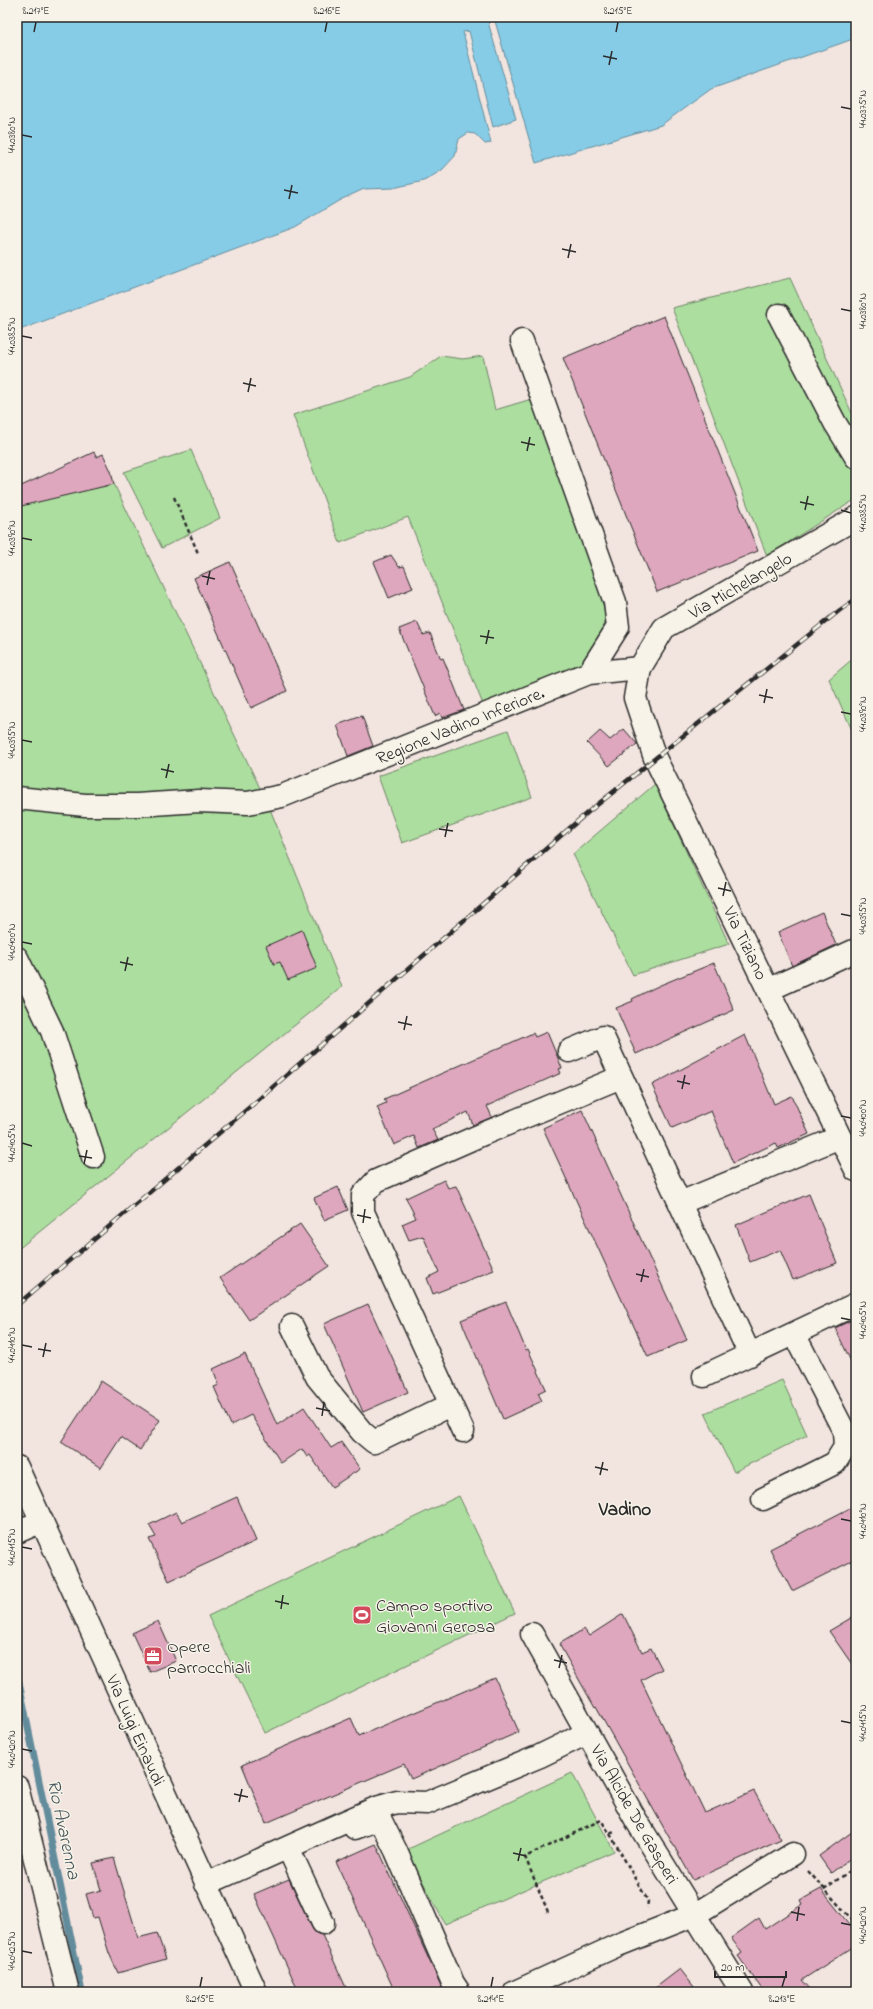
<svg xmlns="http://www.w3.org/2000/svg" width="873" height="2009" font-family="'Indie Flower',sans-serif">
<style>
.green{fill:#acde9f;stroke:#6c8465}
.water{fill:#86cce7;stroke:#628c9c}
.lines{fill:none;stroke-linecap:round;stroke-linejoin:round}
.stream{stroke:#628c9c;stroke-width:7}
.building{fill:#dea7bd;stroke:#2b2b2b}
.minor-casing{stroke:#2b2b2b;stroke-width:25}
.path{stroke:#2b2b2b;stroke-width:2.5;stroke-dasharray:4 3;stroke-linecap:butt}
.minor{stroke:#f7f3e8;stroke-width:22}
.rail-casing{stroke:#2b2b2b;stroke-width:4.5}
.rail{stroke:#f7f3e8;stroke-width:3;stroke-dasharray:9;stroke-linecap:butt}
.ticks{fill:none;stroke:#2b2b2b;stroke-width:1.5}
.labels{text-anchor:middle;stroke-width:3;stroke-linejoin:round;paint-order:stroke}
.street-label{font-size:18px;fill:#2b2b2b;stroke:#f7f3e8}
.poi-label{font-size:18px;fill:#2b2b2b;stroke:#f7f3e8;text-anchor:start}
.neighbourhood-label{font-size:19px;font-weight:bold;fill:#2b2b2b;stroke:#f7f3e8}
.water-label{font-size:19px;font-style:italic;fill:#42535a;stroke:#f7f3e8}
.neatline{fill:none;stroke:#2b2b2b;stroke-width:1.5}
.ticks-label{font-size:10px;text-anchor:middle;fill:#2b2b2b}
</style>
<rect width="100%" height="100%" fill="#f2e4df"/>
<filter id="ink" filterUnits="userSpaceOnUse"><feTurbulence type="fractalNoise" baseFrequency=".025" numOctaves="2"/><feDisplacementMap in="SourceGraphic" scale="8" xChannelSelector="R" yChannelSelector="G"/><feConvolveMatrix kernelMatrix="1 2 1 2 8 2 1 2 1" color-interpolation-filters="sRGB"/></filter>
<g filter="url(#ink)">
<path class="green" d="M 790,278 L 856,422 L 856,499 L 767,556 L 672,308 Z
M 441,356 L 463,359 L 483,356 L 495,410 L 535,398 L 604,600 C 605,606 607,615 605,622 C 600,640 590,639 591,662 L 484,707 L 408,517 L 340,543 L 293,415 L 410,377 Z
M 191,450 L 220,518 L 162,548 L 124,472 Z
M 114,484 L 270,809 L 342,987 L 17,1250 L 17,506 Z
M 856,656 L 856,739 L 829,679 Z
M 508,730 L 532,797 L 402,843 L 378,776 Z
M 655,784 L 729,944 L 633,975 L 573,854 Z
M 782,1380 L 807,1435 L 734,1472 L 705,1413 Z
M 459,1496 L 515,1613 L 265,1733 L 208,1616 Z
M 572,1773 L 614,1851 L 445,1924 L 406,1850 Z"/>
<path class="water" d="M 17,17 L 856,17 L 856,38 L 711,89 L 661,125 L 536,163 L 495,21 L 488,22 L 516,119 L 493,127 L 469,31 L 463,32 L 491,143 L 485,144 L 475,134 L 468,133 L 459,139 L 455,156 L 442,170 L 424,181 L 393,188 L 364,189 L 340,200 L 295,227 L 17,331 Z"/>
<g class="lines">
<path class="stream" d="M 17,1673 L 82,1992"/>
</g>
<path class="building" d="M 664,316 L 758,551 L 657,592 L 563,358 Z
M 94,452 L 97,457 L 103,454 L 111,471 L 114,484 L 17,507 L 17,488 Z
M 391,555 L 399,567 L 404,566 L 413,588 L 389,598 L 374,562 Z
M 230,562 L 287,691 L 251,708 L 194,578 Z
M 417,622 L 423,635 L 430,633 L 441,659 L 443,658 L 464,710 L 442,718 L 440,713 L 435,716 L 399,629 Z
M 362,716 L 373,746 L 348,756 L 337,725 Z
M 624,729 L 637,744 L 609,766 L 587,743 L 600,731 L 610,740 Z
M 822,912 L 836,945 L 792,966 L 778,932 Z
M 302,930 L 317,968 L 288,980 L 280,962 L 274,964 L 266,946 Z
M 714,963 L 734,1010 L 636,1054 L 616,1008 L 633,1001 L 632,999 L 658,986 Z
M 547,1032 L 562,1068 L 559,1069 L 561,1073 L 487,1106 L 492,1117 L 473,1125 L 468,1112 L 432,1129 L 438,1140 L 419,1148 L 414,1136 L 394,1145 L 377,1107 L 386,1103 L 384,1099 L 533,1033 L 535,1037 Z
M 745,1035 L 774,1104 L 792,1096 L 809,1134 L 778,1148 L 776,1143 L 733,1163 L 711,1111 L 672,1128 L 652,1085 Z
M 582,1110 L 687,1340 L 648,1357 L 543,1128 Z
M 444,1180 L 448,1188 L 456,1186 L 494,1270 L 433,1294 L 427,1278 L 439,1272 L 423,1236 L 409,1240 L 402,1224 L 416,1218 L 406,1198 Z
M 338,1187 L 348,1210 L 324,1220 L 314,1198 Z
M 809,1194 L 837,1263 L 793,1280 L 780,1250 L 750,1262 L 736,1225 Z
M 300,1224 L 329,1266 L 249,1320 L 220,1278 Z
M 506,1302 L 526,1350 L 528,1349 L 546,1389 L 538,1393 L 542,1401 L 503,1419 L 461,1320 Z
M 368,1304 L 408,1392 L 363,1412 L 324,1324 Z
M 856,1318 L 856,1372 L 835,1328 Z
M 245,1354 L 277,1425 L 304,1407 L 331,1448 L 341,1442 L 360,1469 L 332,1487 L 310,1455 L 307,1457 L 302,1449 L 281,1463 L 251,1415 L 231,1425 L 214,1387 L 219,1385 L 213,1369 Z
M 101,1381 L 160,1420 L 140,1450 L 121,1437 L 101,1468 L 61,1442 Z
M 237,1497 L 256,1541 L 169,1581 L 149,1539 L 156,1537 L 149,1525 L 176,1512 L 182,1522 Z
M 856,1505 L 856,1559 L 792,1591 L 770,1549 Z
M 623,1614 L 642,1652 L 651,1648 L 662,1669 L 641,1680 L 705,1813 L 754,1791 L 781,1840 L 693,1880 L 596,1707 L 595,1708 L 559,1644 L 584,1629 L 589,1636 Z
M 856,1615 L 856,1670 L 829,1631 Z
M 158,1621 L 176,1661 L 150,1672 L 132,1633 Z
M 495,1678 L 519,1732 L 411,1779 L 404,1764 L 266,1823 L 242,1765 L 351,1718 L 359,1736 Z
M 856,1829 L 856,1854 L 831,1873 L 819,1856 Z
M 376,1844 L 442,1988 L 444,1992 L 395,1992 L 336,1862 Z
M 114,1858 L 138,1938 L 157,1933 L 166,1959 L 118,1973 L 109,1953 L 98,1917 L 93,1918 L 86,1894 L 101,1890 L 93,1863 Z
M 289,1879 L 312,1928 L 316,1933 L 322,1935 L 348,1992 L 299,1992 L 254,1894 Z
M 821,1889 L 856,1933 L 856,1945 L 802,1980 L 813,1992 L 764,1992 L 738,1956 L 742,1953 L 731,1938 L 759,1918 L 765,1929 L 803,1904 L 801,1900 Z
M 680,1969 L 698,1992 L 650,1992 Z"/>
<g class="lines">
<defs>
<path id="minor" d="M 779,315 L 835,423 L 856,457
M 522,341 L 615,602 L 618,627 L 589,673
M 856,518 L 664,628 L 640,668 L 635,698 L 655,758 L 856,1170
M 17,798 L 85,805 L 137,805 L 199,801 L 248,803 L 282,796 L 589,673 L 640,668
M 17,958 L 52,1031 L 93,1157
M 768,990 L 856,950
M 569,1051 L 603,1037 L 750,1355
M 680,1203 L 840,1137
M 292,1326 L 317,1377 L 362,1432 L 374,1442 L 450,1405
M 704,1376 L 856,1304
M 463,1431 L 363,1212 L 363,1195 L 376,1181 L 483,1134 L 621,1077
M 17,1467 L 256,1992
M 763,1499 L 835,1463 L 845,1447 L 844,1431 L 794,1334
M 17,1532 L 42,1521
M 532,1634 L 636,1820 L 742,1992
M 17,1787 L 68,1992
M 355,1828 L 380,1819 L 396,1851 L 453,1983 L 459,1992
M 291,1854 L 323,1923
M 206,1884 L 376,1808 L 397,1802 L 427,1803 L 540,1756 L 587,1733
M 515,1992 L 618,1945 L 694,1915 L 793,1854"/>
</defs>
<use href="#minor" class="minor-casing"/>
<path class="path" d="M 174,497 L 198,553
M 610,1834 L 648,1901 L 647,1908
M 808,1871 L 856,1924
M 824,1889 L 856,1867
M 548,1912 L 525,1857 L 601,1820 L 610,1834 L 616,1831"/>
<use href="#minor" class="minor"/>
<defs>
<path id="rail" d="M 17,1305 L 258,1100 L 587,813 L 840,610 L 856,599"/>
</defs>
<use href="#rail" class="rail-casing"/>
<use href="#rail" class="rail"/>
</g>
</g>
<path class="ticks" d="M 34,32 L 36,22M 325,32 L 327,22M 616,32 L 618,22M 603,56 L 617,59M 609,65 L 612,51M 841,107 L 851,109M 22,135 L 32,137M 284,190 L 298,193M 289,199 L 292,185M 562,249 L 576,252M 568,258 L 571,244M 841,309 L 851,311M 22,336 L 32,338M 243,383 L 256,386M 248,392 L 251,378M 521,442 L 535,445M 527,451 L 530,437M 800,502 L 814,505M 805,510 L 808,496M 841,510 L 851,513M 22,538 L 32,540M 202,576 L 215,579M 207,585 L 210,571M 480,636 L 494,638M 486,644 L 489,630M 759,695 L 773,698M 764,703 L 767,689M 841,712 L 851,714M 22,740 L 32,742M 161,769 L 174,772M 166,778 L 169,764M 439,829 L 453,831M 445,837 L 448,823M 718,888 L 731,891M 723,896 L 726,882M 841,914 L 851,916M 22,942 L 32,944M 120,962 L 133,965M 125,971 L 128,957M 398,1022 L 412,1025M 404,1030 L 407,1016M 677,1081 L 690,1084M 682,1089 L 685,1075M 841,1116 L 851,1118M 22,1143 L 32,1146M 79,1156 L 92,1158M 84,1164 L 87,1150M 357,1215 L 371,1218M 363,1223 L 365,1209M 636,1274 L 649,1277M 641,1282 L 644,1269M 841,1318 L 851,1320M 22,1345 L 32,1347M 38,1349 L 51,1351M 43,1357 L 46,1343M 316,1408 L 330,1411M 322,1416 L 324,1402M 595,1467 L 608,1470M 600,1475 L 603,1462M 841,1519 L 851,1521M 22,1547 L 32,1549M 275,1601 L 289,1604M 281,1609 L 283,1595M 554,1660 L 567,1663M 559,1668 L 562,1655M 841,1721 L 851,1723M 22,1749 L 32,1751M 234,1794 L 248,1797M 239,1802 L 242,1789M 513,1853 L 526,1856M 518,1861 L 521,1848M 791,1912 L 805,1915M 797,1921 L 799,1907M 841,1923 L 851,1925M 22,1951 L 32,1953M 200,1987 L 202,1977M 491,1987 L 493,1977M 782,1987 L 785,1977"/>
<defs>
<symbol id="stadium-square" viewBox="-11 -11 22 22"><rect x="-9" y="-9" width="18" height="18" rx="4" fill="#d1495b" stroke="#f7f3e8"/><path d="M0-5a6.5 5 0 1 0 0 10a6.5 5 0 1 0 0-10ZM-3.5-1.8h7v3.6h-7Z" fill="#fff"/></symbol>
<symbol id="office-square" viewBox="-11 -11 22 22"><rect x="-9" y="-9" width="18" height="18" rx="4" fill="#d1495b" stroke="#f7f3e8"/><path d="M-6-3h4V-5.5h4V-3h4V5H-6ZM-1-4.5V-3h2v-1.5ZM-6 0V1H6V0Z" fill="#fff"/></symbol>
</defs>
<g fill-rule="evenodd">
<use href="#stadium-square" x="351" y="1604" width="22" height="22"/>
<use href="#office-square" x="142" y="1645" width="22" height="22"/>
</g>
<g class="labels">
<g class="street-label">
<text transform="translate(740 585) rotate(-30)" y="6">Via Michelangelo</text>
<text transform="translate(460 725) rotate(-22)" y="6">Regione Vadino Inferiore.</text>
<text transform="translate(746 943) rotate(64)" y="6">Via Tiziano</text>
<text transform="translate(136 1730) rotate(66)" y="6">Via Luigi Einaudi</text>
<text transform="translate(635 1814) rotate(60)" y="6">Via Alcide De Gasperi</text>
</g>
<g class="poi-label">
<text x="376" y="1611">Campo sportivo<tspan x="376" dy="21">Giovanni Gerosa</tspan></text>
<text x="167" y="1652">Opere<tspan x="167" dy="21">parrocchiali</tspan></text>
</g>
<g class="neighbourhood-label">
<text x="625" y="1515">Vadino</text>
</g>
<g class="water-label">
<text transform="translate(65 1829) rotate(78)" y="7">Rio Avarenna</text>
</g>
</g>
<rect width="873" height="2009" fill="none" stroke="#f7f3e8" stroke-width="44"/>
<path d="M715 1971v6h71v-6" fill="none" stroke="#2b2b2b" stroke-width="2"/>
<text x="721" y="1971" font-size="12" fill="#2b2b2b" stroke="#f7f3e8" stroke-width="3" paint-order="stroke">20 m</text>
<rect x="22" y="22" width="829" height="1965" class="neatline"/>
<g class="ticks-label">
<text x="36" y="14">8.217°E</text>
<text x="327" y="14">8.216°E</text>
<text x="618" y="14">8.215°E</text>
<text transform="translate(862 109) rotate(-90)" y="4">44.0375°N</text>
<text transform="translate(11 135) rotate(-90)" y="4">44.0380°N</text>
<text transform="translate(862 311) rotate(-90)" y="4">44.0380°N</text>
<text transform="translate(11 336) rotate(-90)" y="4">44.0385°N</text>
<text transform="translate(862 513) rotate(-90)" y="4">44.0385°N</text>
<text transform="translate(11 538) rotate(-90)" y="4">44.0390°N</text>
<text transform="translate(862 714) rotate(-90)" y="4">44.0390°N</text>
<text transform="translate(11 740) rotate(-90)" y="4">44.0395°N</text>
<text transform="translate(862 916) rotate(-90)" y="4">44.0395°N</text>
<text transform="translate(11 942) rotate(-90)" y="4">44.0400°N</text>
<text transform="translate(862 1118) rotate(-90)" y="4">44.0400°N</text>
<text transform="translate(11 1143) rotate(-90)" y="4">44.0405°N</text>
<text transform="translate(862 1320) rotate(-90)" y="4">44.0405°N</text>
<text transform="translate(11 1345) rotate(-90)" y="4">44.0410°N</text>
<text transform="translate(862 1521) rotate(-90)" y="4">44.0410°N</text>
<text transform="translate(11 1547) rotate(-90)" y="4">44.0415°N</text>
<text transform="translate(862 1723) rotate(-90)" y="4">44.0415°N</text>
<text transform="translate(11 1749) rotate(-90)" y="4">44.0420°N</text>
<text transform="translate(862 1925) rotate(-90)" y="4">44.0420°N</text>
<text transform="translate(11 1951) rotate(-90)" y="4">44.0425°N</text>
<text x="200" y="2002">8.215°E</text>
<text x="491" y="2002">8.214°E</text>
<text x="782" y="2002">8.213°E</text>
</g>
</svg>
